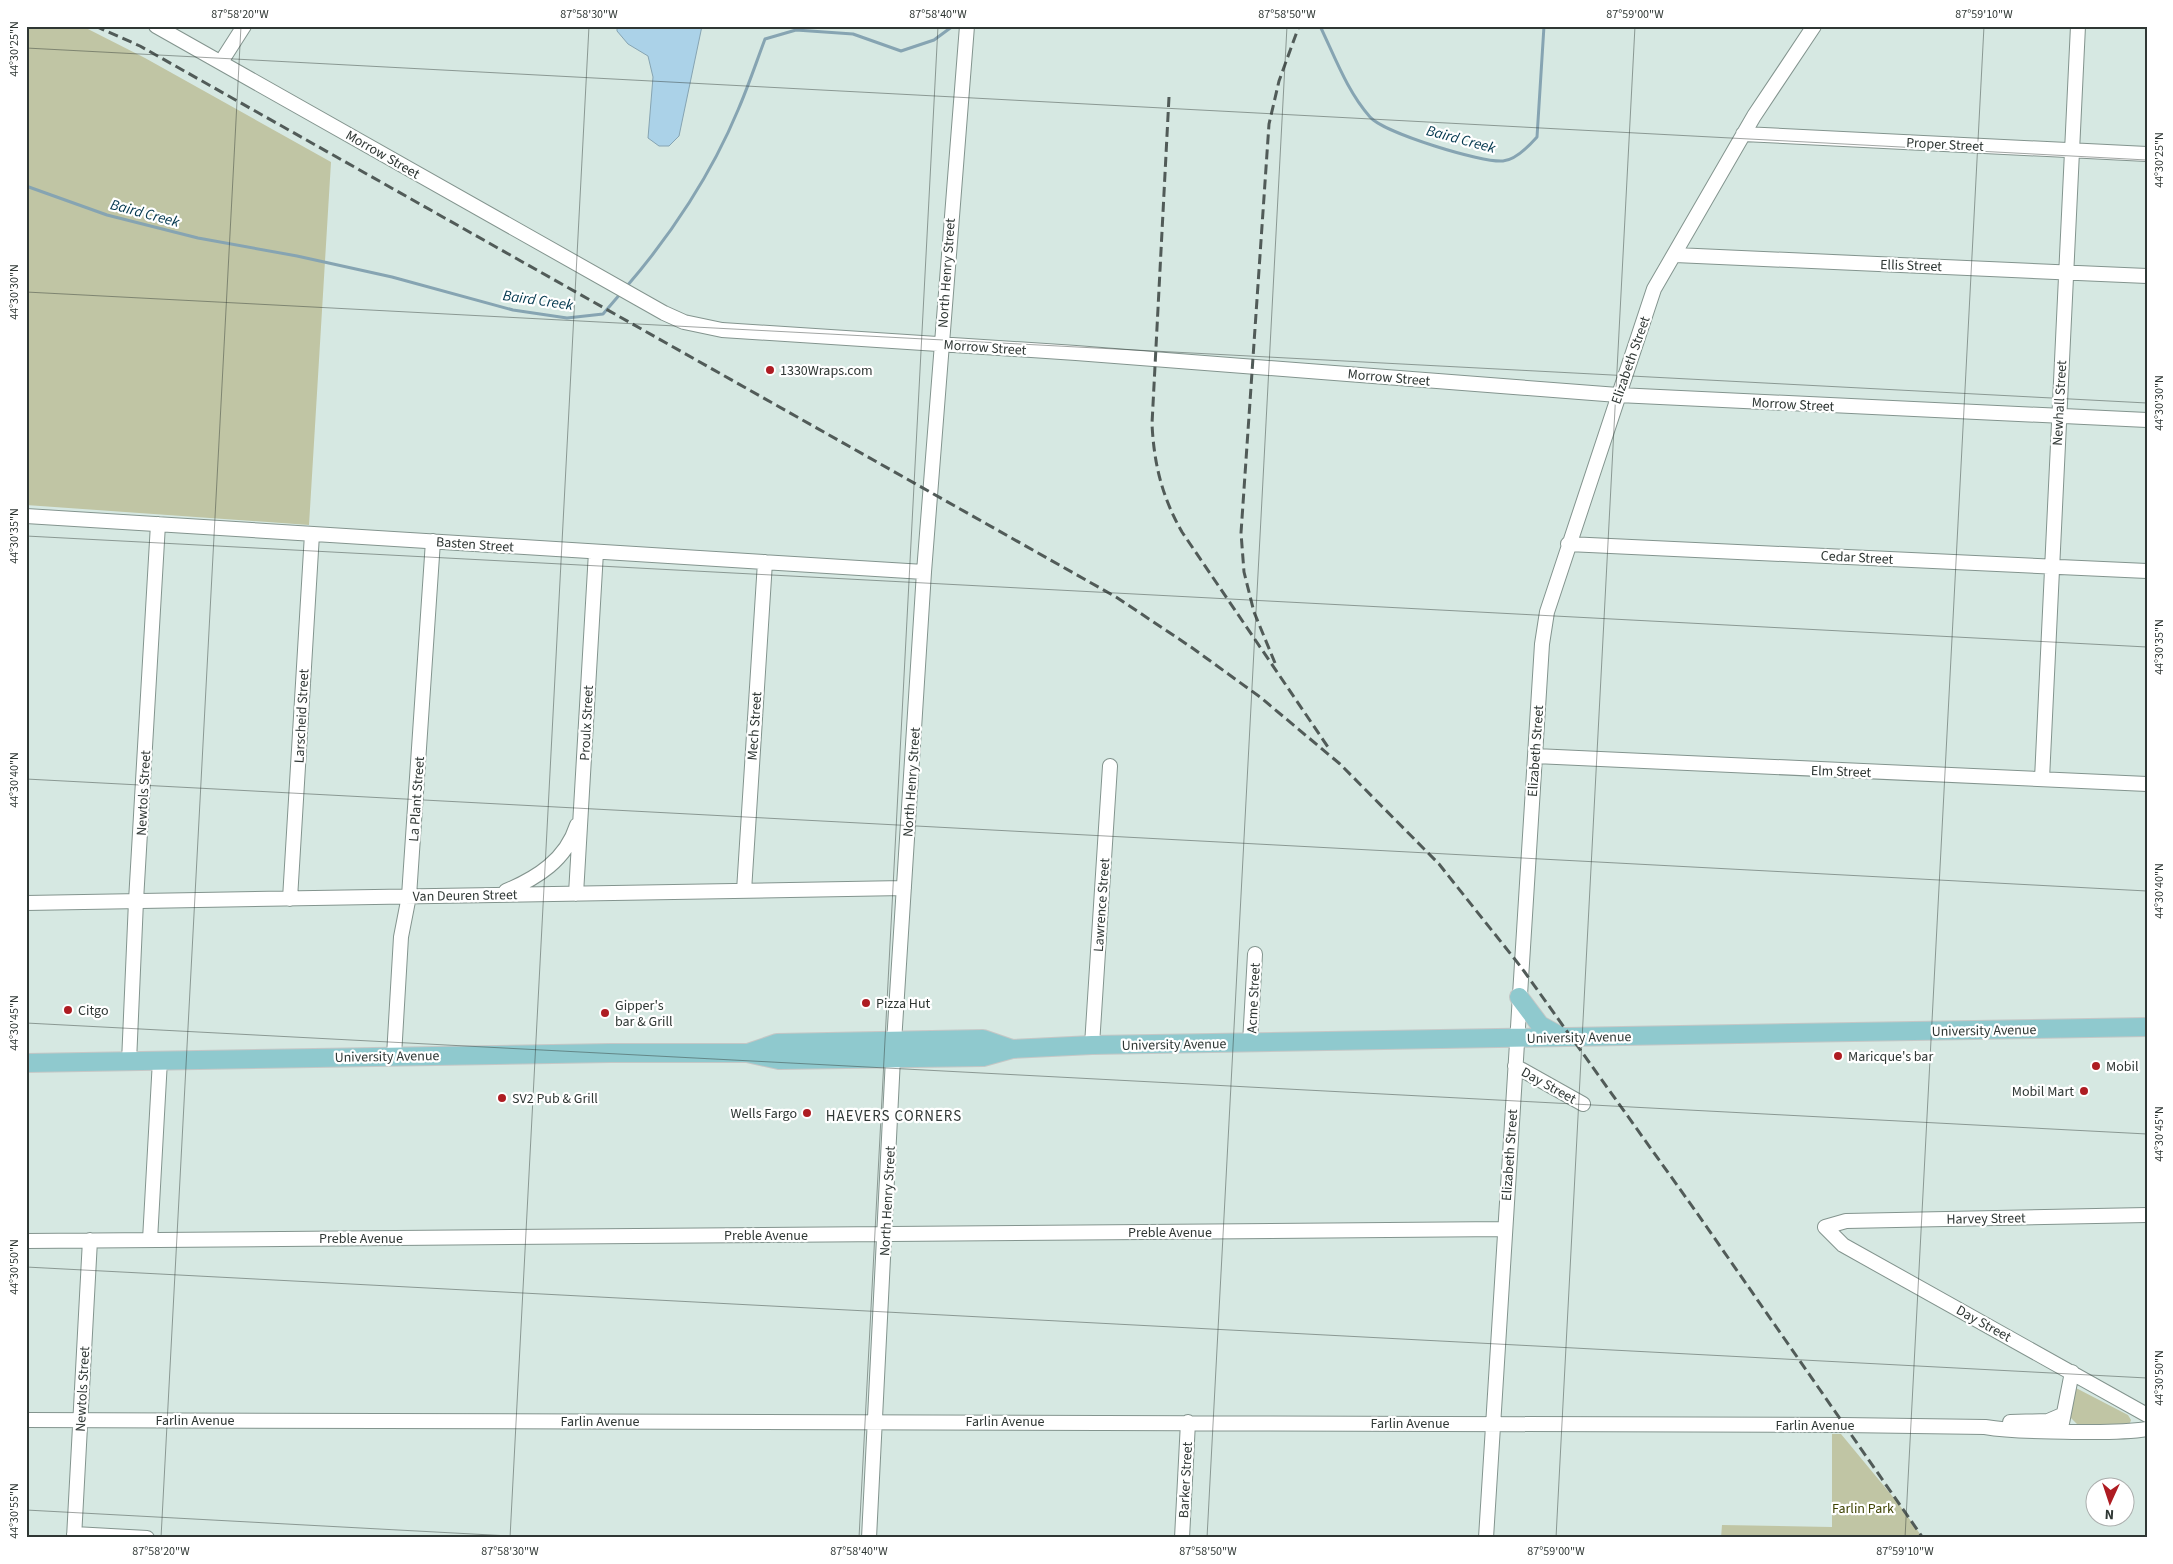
<svg xmlns="http://www.w3.org/2000/svg" width="2173" height="1564" font-family="'Source Sans 3',sans-serif">
<style>
.green{fill:#c0c5a4}
.water{fill:#abd2e8;stroke:#86a4b2}
.lines{fill:none;stroke-linecap:round;stroke-linejoin:round}
.stream{stroke:#86a4b2;stroke-width:3}
.minor-casing{stroke:#83948e;stroke-width:16}
.major-casing{stroke:#c5c7c6;stroke-width:20}
.minor{stroke:#fff;stroke-width:14}
.major{stroke:#8fc9ce;stroke-width:18}
.rail{stroke:#515b58;stroke-width:3;stroke-dasharray:10 5;stroke-linecap:butt}
.ticks{fill:none;stroke:#2f3734;stroke-width:1;stroke-opacity:0.45}
.poi-dot{fill:#ae1c22;stroke:#fff;stroke-width:2}
.labels{text-anchor:middle;stroke-width:4.5;stroke-linejoin:round;paint-order:stroke}
.street-label{font-size:14px;fill:#2f3734;stroke:#fff}
.poi-label{font-size:14px;fill:#2f3734;stroke:#fff;text-anchor:start}
.park-label{font-size:14px;fill:#3e4302;stroke:#fff}
.water-label{font-size:15px;font-style:italic;fill:#00364d;stroke:#fff}
.neighbourhood-label{font-size:15px;letter-spacing:1px;fill:#2f3734;stroke:#fff}
.neatline{fill:none;stroke:#2f3734;stroke-width:2}
.ticks-label{font-size:12px;text-anchor:middle;fill:#2f3734}
</style>
<rect width="100%" height="100%" fill="#d6e8e2"/>
<path class="green" d="M 26,26 L 82,26 L 145,58 L 331,162 L 309,525 L 26,505 Z
M 2076,1388 L 2128,1415 L 2131,1420 L 2129,1426 L 2080,1427 L 2069,1416 Z
M 1832,1434 L 1841,1434 L 1898,1503 L 1923,1538 L 1721,1538 L 1722,1525 L 1832,1527 Z"/>
<path class="water" d="M 617,26 L 702,26 L 679,136 L 669,146 L 659,146 L 648,138 L 653,77 L 648,56 L 628,44 L 617,31 Z"/>
<g class="lines">
<path class="stream" d="M 1320,26 C 1335,57 1347,91 1370,117 C 1384,133 1482,163 1503,161 C 1516,160 1529,146 1537,137 L 1544,26
M 26,186 L 107,215 L 198,238 L 297,256 L 392,277 L 513,310 L 567,318 L 603,314 L 621,293
M 627,286 C 671,235 712,173 738,110 C 748,87 756,63 765,39 L 796,30 L 853,34 L 901,51 L 934,40 L 953,26"/>
<defs>
<path id="minor" d="M 156,26 L 664,313 L 684,322 L 722,330 L 1076,353 L 1618,395 L 2147,420
M 221,62 L 244,26
M 1743,134 L 2147,154
M 1675,255 L 2147,276
M 26,516 L 924,572
M 1568,544 L 2147,571
M 1535,756 L 2147,784
M 2042,779 L 2078,26
M 506,891 C 537,878 566,860 577,825
M 744,891 L 765,562
M 576,894 L 596,552
M 290,899 L 312,534
M 26,903 L 904,888
M 1250,1043 L 1255,954
M 1092,1045 L 1110,766
M 394,1056 L 401,937 L 409,896 L 433,541
M 129,1062 L 136,901 L 158,524
M 1515,1066 L 1583,1104
M 2147,1215 L 1846,1221 L 1825,1227 L 1843,1245 L 2147,1415
M 150,1240 L 160,1060
M 26,1241 L 1505,1229
M 26,1420 L 1843,1425 L 1985,1427 C 2014,1432 2044,1431 2073,1432 C 2098,1432 2122,1433 2147,1429
M 2010,1422 L 2048,1421 L 2062,1415
M 2062,1423 L 2072,1372
M 74,1534 L 147,1538
M 74,1538 L 90,1240
M 869,1538 L 893,1058 L 924,572 L 967,26
M 1182,1538 L 1188,1422
M 1486,1538 L 1542,644 L 1547,612 L 1654,289 L 1754,116 L 1814,26"/>
<path id="major" d="M 1519,997 L 1540,1025 L 1562,1037
M 748,1053 L 777,1043 L 983,1039 L 1012,1049
M 26,1063 L 611,1053 L 747,1053 L 779,1060 L 983,1057 L 1012,1049 L 1092,1045 L 2147,1027"/>
</defs>
<use href="#minor" class="minor-casing"/>
<use href="#major" class="major-casing"/>
<use href="#minor" class="minor"/>
<use href="#major" class="major"/>
<path class="rail" d="M 95,26 L 140,46 L 1116,597 L 1191,647 L 1260,697 L 1340,764 L 1439,864 L 1521,967 L 1697,1213 L 1923,1538
M 1169,97 L 1152,424 C 1154,464 1162,497 1182,532 L 1330,750
M 1275,663 L 1254,612 L 1244,572 L 1241,533 L 1269,124 L 1279,81 L 1299,26"/>
</g>
<path class="ticks" d="M 26,48 L 2147,160M 26,292 L 2147,403M 26,536 L 2147,647M 26,779 L 2147,891M 26,1023 L 2147,1134M 26,1267 L 2147,1378M 26,1510 L 547,1538M 161,1538 L 241,26M 510,1538 L 589,26M 859,1538 L 938,26M 1207,1538 L 1287,26M 1556,1538 L 1635,26M 1905,1538 L 1984,26"/>
<g class="poi-dot">
<circle cx="770" cy="370" r="5"/>
<circle cx="866" cy="1003" r="5"/>
<circle cx="68" cy="1010" r="5"/>
<circle cx="605" cy="1013" r="5"/>
<circle cx="1838" cy="1056" r="5"/>
<circle cx="2096" cy="1066" r="5"/>
<circle cx="2084" cy="1091" r="5"/>
<circle cx="502" cy="1098" r="5"/>
<circle cx="807" cy="1113" r="5"/>
</g>
<g class="labels">
<g class="street-label">
<text transform="translate(1945 144) rotate(3)" y="5">Proper Street</text>
<text transform="translate(383 154) rotate(30)" y="5">Morrow Street</text>
<text transform="translate(1911 265) rotate(2)" y="5">Ellis Street</text>
<text transform="translate(946 273) rotate(-86)" y="5">North Henry Street</text>
<text transform="translate(985 347) rotate(4)" y="5">Morrow Street</text>
<text transform="translate(1630 360) rotate(-71)" y="5">Elizabeth Street</text>
<text transform="translate(1389 377) rotate(5)" y="5">Morrow Street</text>
<text transform="translate(2059 403) rotate(-87)" y="5">Newhall Street</text>
<text transform="translate(1793 404) rotate(3)" y="5">Morrow Street</text>
<text transform="translate(475 544) rotate(4)" y="5">Basten Street</text>
<text transform="translate(1857 557) rotate(3)" y="5">Cedar Street</text>
<text transform="translate(301 716) rotate(-87)" y="5">Larscheid Street</text>
<text transform="translate(586 723) rotate(-87)" y="5">Proulx Street</text>
<text transform="translate(754 726) rotate(-86)" y="5">Mech Street</text>
<text transform="translate(1535 751) rotate(-86)" y="5">Elizabeth Street</text>
<text transform="translate(1841 771) rotate(2)" y="5">Elm Street</text>
<text transform="translate(911 782) rotate(-86)" y="5">North Henry Street</text>
<text transform="translate(143 793) rotate(-87)" y="5">Newtols Street</text>
<text transform="translate(416 799) rotate(-86)" y="5">La Plant Street</text>
<text transform="translate(465 895) rotate(-1)" y="5">Van Deuren Street</text>
<text transform="translate(1101 905) rotate(-86)" y="5">Lawrence Street</text>
<text transform="translate(1253 998) rotate(-87)" y="5">Acme Street</text>
<text transform="translate(1984 1030) rotate(-1)" y="5">University Avenue</text>
<text transform="translate(1579 1037) rotate(-1)" y="5">University Avenue</text>
<text transform="translate(1174 1044) rotate(-1)" y="5">University Avenue</text>
<text transform="translate(387 1056) rotate(-1)" y="5">University Avenue</text>
<text transform="translate(1549 1085) rotate(29)" y="5">Day Street</text>
<text transform="translate(1509 1155) rotate(-86)" y="5">Elizabeth Street</text>
<text transform="translate(887 1201) rotate(-87)" y="5">North Henry Street</text>
<text transform="translate(1986 1218) rotate(-1)" y="5">Harvey Street</text>
<text x="1170" y="1237">Preble Avenue</text>
<text x="766" y="1240">Preble Avenue</text>
<text x="361" y="1243">Preble Avenue</text>
<text transform="translate(1984 1323) rotate(29)" y="5">Day Street</text>
<text transform="translate(82 1389) rotate(-87)" y="5">Newtols Street</text>
<text x="195" y="1425">Farlin Avenue</text>
<text x="600" y="1426">Farlin Avenue</text>
<text x="1005" y="1426">Farlin Avenue</text>
<text x="1410" y="1428">Farlin Avenue</text>
<text x="1815" y="1430">Farlin Avenue</text>
<text transform="translate(1185 1480) rotate(-87)" y="5">Barker Street</text>
</g>
<g class="poi-label">
<text x="780" y="375">1330Wraps.com</text>
<text x="876" y="1008">Pizza Hut</text>
<text x="615" y="1010">Gipper's<tspan x="615" dy="16">bar &amp; Grill</tspan></text>
<text x="78" y="1015">Citgo</text>
<text x="1848" y="1061">Maricque's bar</text>
<text x="2106" y="1071">Mobil</text>
<text x="2074" y="1096" text-anchor="end">Mobil Mart</text>
<text x="512" y="1103">SV2 Pub &amp; Grill</text>
<text x="797" y="1118" text-anchor="end">Wells Fargo</text>
</g>
<g class="park-label">
<text x="1863" y="1513">Farlin Park</text>
</g>
<g class="water-label">
<text transform="translate(1461 139) rotate(15)" y="5">Baird Creek</text>
<text transform="translate(145 213) rotate(15)" y="5">Baird Creek</text>
<text transform="translate(538 300) rotate(8)" y="5">Baird Creek</text>
</g>
<g class="neighbourhood-label">
<text x="894" y="1121">HAEVERS CORNERS</text>
</g>
</g>
<rect width="2173" height="1564" fill="none" stroke="#ffffff" stroke-width="55"/>
<g transform="translate(2110 1502) rotate(183)"><circle r="24" fill="#ffffff" stroke="#acafae"/>
<path d="M0-4L9 19L0 12L-9 19Z" fill="#ae1c22"/>
<text y="-8" font-size="14" font-weight="bold" text-anchor="middle" fill="#2f3734">N</text>
</g>
<rect x="28" y="28" width="2118" height="1508" class="neatline"/>
<g class="ticks-label">
<text x="240" y="18">87°58'20"W</text>
<text x="589" y="18">87°58'30"W</text>
<text x="938" y="18">87°58'40"W</text>
<text x="1287" y="18">87°58'50"W</text>
<text x="1635" y="18">87°59'00"W</text>
<text x="1984" y="18">87°59'10"W</text>
<text transform="translate(14 49) rotate(-90)" y="4">44°30'25"N</text>
<text transform="translate(2159 160) rotate(-90)" y="4">44°30'25"N</text>
<text transform="translate(14 292) rotate(-90)" y="4">44°30'30"N</text>
<text transform="translate(2159 403) rotate(-90)" y="4">44°30'30"N</text>
<text transform="translate(14 536) rotate(-90)" y="4">44°30'35"N</text>
<text transform="translate(2159 647) rotate(-90)" y="4">44°30'35"N</text>
<text transform="translate(14 780) rotate(-90)" y="4">44°30'40"N</text>
<text transform="translate(2159 891) rotate(-90)" y="4">44°30'40"N</text>
<text transform="translate(14 1023) rotate(-90)" y="4">44°30'45"N</text>
<text transform="translate(2159 1134) rotate(-90)" y="4">44°30'45"N</text>
<text transform="translate(14 1267) rotate(-90)" y="4">44°30'50"N</text>
<text transform="translate(2159 1378) rotate(-90)" y="4">44°30'50"N</text>
<text transform="translate(14 1511) rotate(-90)" y="4">44°30'55"N</text>
<text x="161" y="1555">87°58'20"W</text>
<text x="510" y="1555">87°58'30"W</text>
<text x="859" y="1555">87°58'40"W</text>
<text x="1208" y="1555">87°58'50"W</text>
<text x="1556" y="1555">87°59'00"W</text>
<text x="1905" y="1555">87°59'10"W</text>
</g>
</svg>
